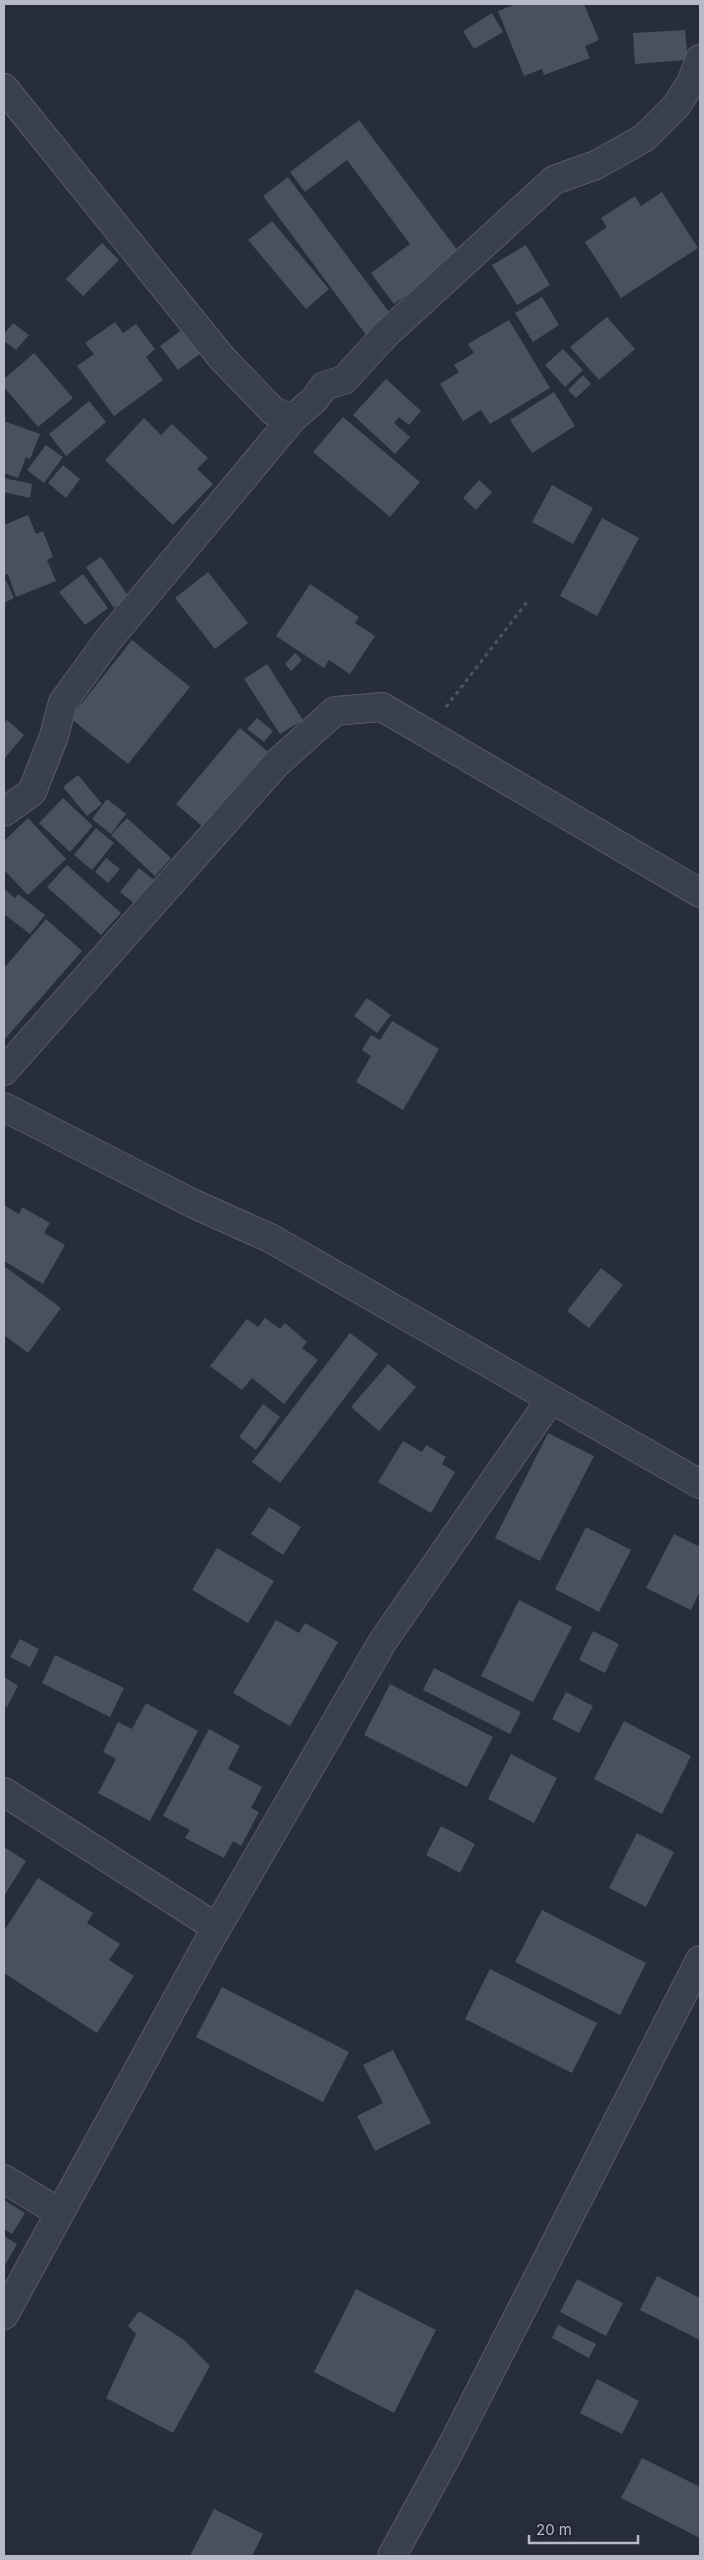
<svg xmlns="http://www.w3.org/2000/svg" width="704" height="2560" font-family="Inter,sans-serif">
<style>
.building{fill:#495060}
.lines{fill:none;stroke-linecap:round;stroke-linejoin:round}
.street-casing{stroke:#565b67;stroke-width:30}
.path{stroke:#49575c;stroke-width:3;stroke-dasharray:4 4;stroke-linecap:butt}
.street{stroke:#3b404d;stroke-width:28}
</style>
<rect width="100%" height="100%" fill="#282d3c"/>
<path class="building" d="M 516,4 L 584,4 L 599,40 L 585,46 L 590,58 L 544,75 L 542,69 L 524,76 L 498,11 Z
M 492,13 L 503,32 L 474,49 L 463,31 Z
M 685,30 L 688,60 L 635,64 L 633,33 Z
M 359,120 L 461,255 L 394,304 L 371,273 L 410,244 L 347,160 L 305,192 L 290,172 Z
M 288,177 L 392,316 L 366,335 L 263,196 Z
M 662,192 L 698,248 L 621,298 L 585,242 L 607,227 L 601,218 L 635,196 L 641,206 Z
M 272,221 L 329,289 L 306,309 L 248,240 Z
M 102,243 L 119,260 L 83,296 L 66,279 Z
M 526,245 L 550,285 L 517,305 L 492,265 Z
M 542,297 L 559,325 L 533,342 L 515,313 Z
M 607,317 L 635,349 L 599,380 L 570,347 Z
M 509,320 L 550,388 L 490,424 L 481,410 L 463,421 L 440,384 L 459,372 L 454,365 L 474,353 L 468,344 Z
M 115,322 L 123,333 L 136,324 L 155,349 L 146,357 L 163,380 L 114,416 L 77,366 L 94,354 L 85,343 Z
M 13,323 L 29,335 L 16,350 L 4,341 L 4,334 Z
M 187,326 L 205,350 L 178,370 L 160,346 Z
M 563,349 L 583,370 L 565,387 L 545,365 Z
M 34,353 L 73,398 L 38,427 L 4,387 L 4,379 Z
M 583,375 L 591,384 L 576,398 L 568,390 Z
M 386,379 L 421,411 L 409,425 L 399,417 L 394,423 L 410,437 L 395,454 L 353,415 Z
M 554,392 L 575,426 L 532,453 L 510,420 Z
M 89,401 L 106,422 L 66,456 L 49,434 Z
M 343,417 L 420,482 L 390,517 L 313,452 Z
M 144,418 L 161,435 L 172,424 L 208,458 L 197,469 L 213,484 L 173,525 L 105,460 Z
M 4,421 L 40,434 L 30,459 L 26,457 L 18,478 L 4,473 Z
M 46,445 L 63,457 L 44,483 L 27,470 Z
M 63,465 L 80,479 L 66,498 L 48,483 Z
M 4,478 L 32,484 L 30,498 L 4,492 Z
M 479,480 L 492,492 L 476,510 L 463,498 Z
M 552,485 L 593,508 L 573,544 L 532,522 Z
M 28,515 L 36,534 L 43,531 L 53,557 L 47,560 L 56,581 L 16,597 L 8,574 L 4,575 L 4,525 Z
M 602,518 L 639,538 L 597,616 L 560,596 Z
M 101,557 L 129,597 L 114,608 L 86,567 Z
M 208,572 L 248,623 L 215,649 L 175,598 Z
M 83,574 L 108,608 L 85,625 L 59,592 Z
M 6,580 L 14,598 L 4,603 L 4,581 Z
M 310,584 L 359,617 L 355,623 L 375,636 L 350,674 L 329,660 L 324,668 L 276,636 Z
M 132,640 L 190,687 L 128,764 L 70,718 Z
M 295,653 L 302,660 L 291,671 L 285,664 Z
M 267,664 L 303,720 L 280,734 L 244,679 Z
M 257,718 L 273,731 L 264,742 L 247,729 Z
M 7,720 L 24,735 L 4,759 L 4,724 Z
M 240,728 L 273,756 L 208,831 L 176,804 Z
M 78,775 L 102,804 L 87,816 L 63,787 Z
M 63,798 L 93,826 L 70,852 L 39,823 Z
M 107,799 L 126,814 L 111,834 L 92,819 Z
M 28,818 L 66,859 L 28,895 L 4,870 L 4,841 Z
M 127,818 L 171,858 L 155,876 L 111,835 Z
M 96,828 L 114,843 L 92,870 L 74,855 Z
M 106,858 L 120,869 L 108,883 L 95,872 Z
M 67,865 L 121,913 L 101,935 L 47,887 Z
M 139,868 L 154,880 L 134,903 L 120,892 Z
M 4,889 L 15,898 L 18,894 L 45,915 L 30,934 L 4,914 Z
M 46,919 L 82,951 L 4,1040 L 4,968 Z
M 367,998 L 391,1015 L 377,1033 L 354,1016 Z
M 392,1021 L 439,1049 L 403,1110 L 356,1082 L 371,1056 L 362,1050 L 371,1035 L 380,1040 Z
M 4,1205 L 19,1214 L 22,1207 L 50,1223 L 44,1233 L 65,1245 L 43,1284 L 4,1261 Z
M 4,1266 L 61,1308 L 28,1353 L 4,1335 Z
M 601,1268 L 623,1285 L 589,1328 L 567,1311 Z
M 265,1318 L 280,1329 L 285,1323 L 307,1342 L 302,1348 L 318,1360 L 284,1404 L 252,1378 L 242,1390 L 210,1366 L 247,1319 L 258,1327 Z
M 350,1333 L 378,1354 L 280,1483 L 252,1462 Z
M 388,1364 L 416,1387 L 379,1431 L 351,1407 Z
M 263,1404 L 280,1417 L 256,1450 L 239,1437 Z
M 548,1433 L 594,1456 L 540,1561 L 495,1538 Z
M 403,1441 L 422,1452 L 426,1445 L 446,1457 L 442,1464 L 455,1472 L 431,1513 L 378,1482 Z
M 269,1507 L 301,1527 L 283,1555 L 251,1534 Z
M 586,1527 L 631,1550 L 599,1612 L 555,1589 Z
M 674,1534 L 700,1547 L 700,1591 L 691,1610 L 646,1588 Z
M 217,1548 L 274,1581 L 248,1623 L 192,1590 Z
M 519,1600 L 572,1627 L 533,1702 L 481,1676 Z
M 276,1620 L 299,1633 L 305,1623 L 338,1642 L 290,1726 L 233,1693 Z
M 593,1631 L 619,1644 L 605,1673 L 579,1660 Z
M 20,1639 L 39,1649 L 30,1667 L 10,1657 Z
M 55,1655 L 124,1688 L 110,1717 L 42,1683 Z
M 434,1668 L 521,1712 L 510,1734 L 423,1690 Z
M 4,1677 L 18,1686 L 7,1707 L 4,1705 Z
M 390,1684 L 493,1737 L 467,1787 L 364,1735 Z
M 566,1692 L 593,1706 L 579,1733 L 552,1719 Z
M 146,1703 L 198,1731 L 150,1821 L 98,1793 L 116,1759 L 103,1752 L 118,1722 L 132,1729 Z
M 624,1721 L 691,1756 L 662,1814 L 594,1779 Z
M 209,1729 L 240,1746 L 228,1769 L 262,1787 L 251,1808 L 259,1812 L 241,1846 L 233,1841 L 224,1858 L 185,1838 L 190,1830 L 163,1816 Z
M 511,1754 L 557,1778 L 534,1823 L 488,1799 Z
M 441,1826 L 475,1844 L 460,1873 L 426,1855 Z
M 637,1833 L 674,1852 L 646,1907 L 609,1888 Z
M 4,1847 L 26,1861 L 4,1896 Z
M 38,1878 L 93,1913 L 87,1923 L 120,1944 L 109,1960 L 134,1976 L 97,2033 L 4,1973 L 4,1931 Z
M 542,1910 L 646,1963 L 620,2015 L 515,1962 Z
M 490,1969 L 597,2023 L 572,2073 L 465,2019 Z
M 222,1987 L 349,2052 L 323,2102 L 196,2037 Z
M 393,2050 L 431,2123 L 375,2151 L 357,2116 L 383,2103 L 363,2065 Z
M 4,2200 L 25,2213 L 12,2234 L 4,2229 Z
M 4,2236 L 17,2244 L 4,2267 Z
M 657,2276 L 700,2298 L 700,2340 L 640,2310 Z
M 577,2279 L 623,2303 L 606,2336 L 560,2312 Z
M 356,2289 L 436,2330 L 394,2413 L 314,2372 Z
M 139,2311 L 184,2340 L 210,2366 L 173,2433 L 106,2398 L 136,2334 L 128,2326 Z
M 558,2325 L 596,2344 L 589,2358 L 552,2338 Z
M 597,2379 L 639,2401 L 622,2434 L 580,2413 Z
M 642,2458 L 700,2487 L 700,2538 L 621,2498 Z
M 214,2509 L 263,2534 L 252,2556 L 190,2556 Z"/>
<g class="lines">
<defs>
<path id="street" d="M 4,88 L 221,357 L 273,411 L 292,419 L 315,399 L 324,386 L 344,380 L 385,335 L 554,180 L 596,165 L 644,138 L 676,106 L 691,83 L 700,59
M 4,812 L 32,792 L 54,736 L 63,702 L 109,639 L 292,419
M 4,1071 L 277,763 L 335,711 L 382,707 L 700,893
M 4,1107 L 194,1204 L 270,1238 L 700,1484
M 4,1792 L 217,1928
M 4,2179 L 60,2213
M 4,2315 L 205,1948 L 383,1641 L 551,1399
M 392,2556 L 451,2448 L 700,1960"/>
</defs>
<use href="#street" class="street-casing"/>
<path class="path" d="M 446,707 L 527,602"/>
<use href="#street" class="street"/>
</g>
<rect width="704" height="2560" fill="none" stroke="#b7bbc7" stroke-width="10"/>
<path d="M529 2535v8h109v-8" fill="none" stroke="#b7bbc7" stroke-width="2.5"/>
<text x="536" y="2535" font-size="15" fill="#b7bbc7" stroke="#202532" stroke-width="4" paint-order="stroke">20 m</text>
</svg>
